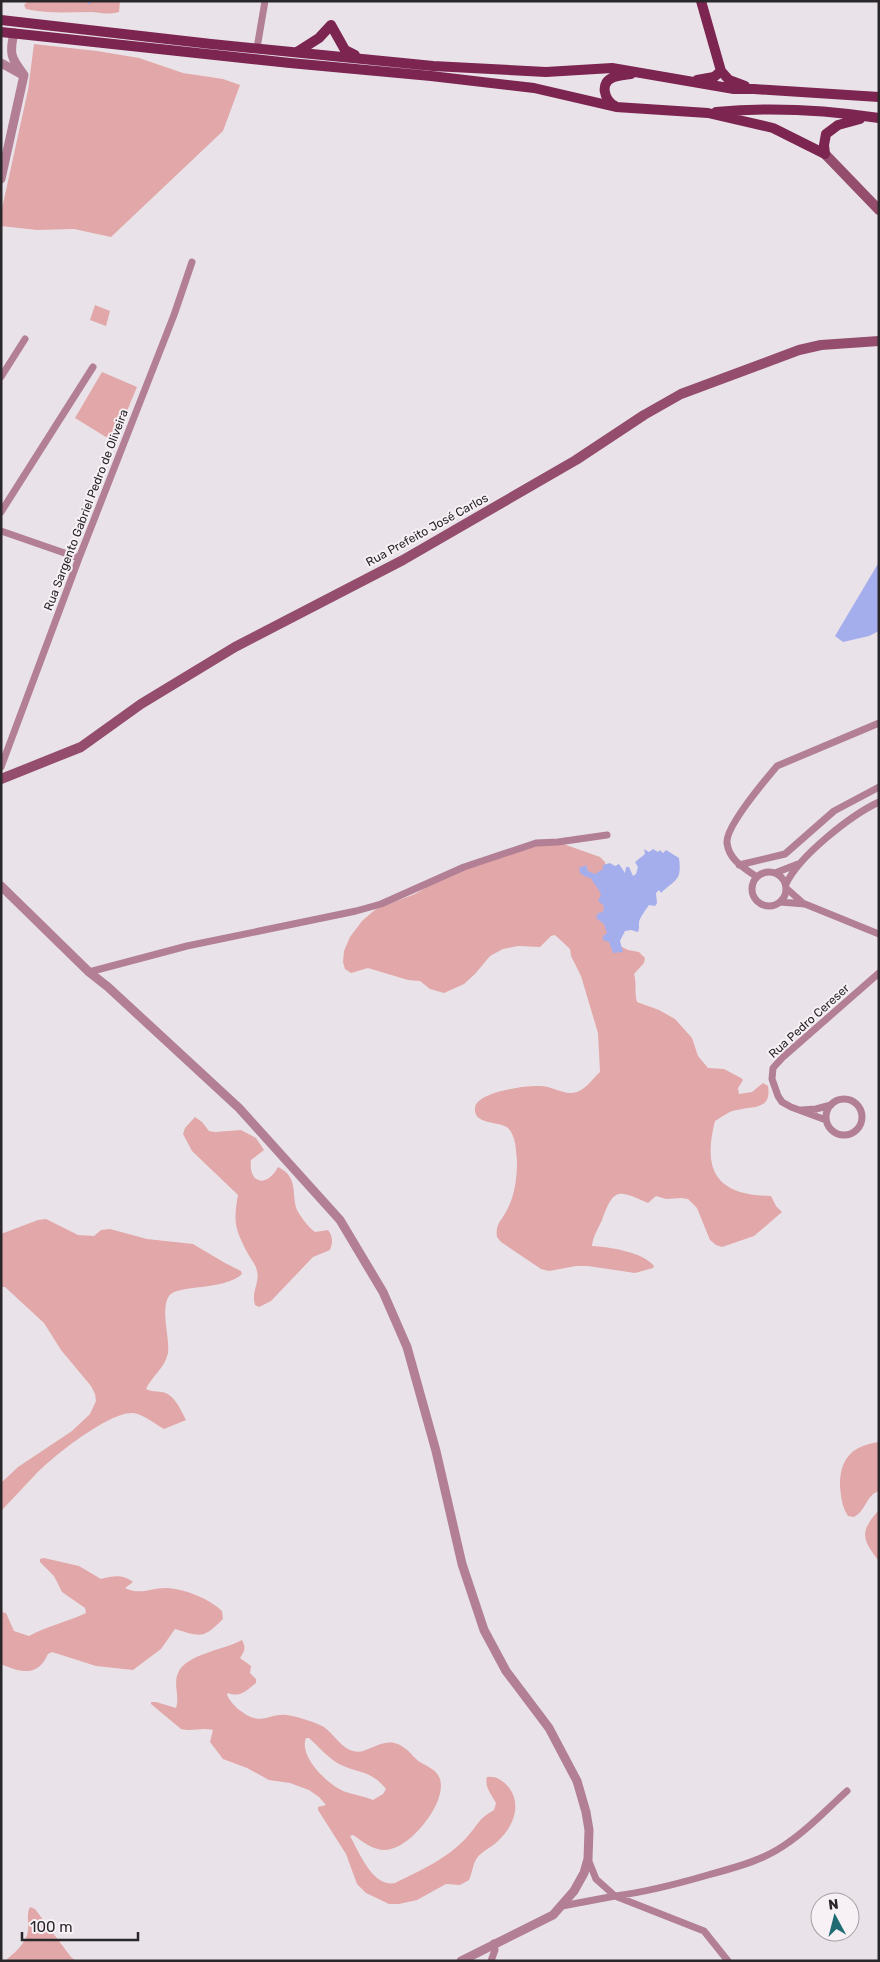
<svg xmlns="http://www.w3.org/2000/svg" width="880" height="1962" font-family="Rubik,sans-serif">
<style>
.green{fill:#e2a7a8;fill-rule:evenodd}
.water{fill:#a5aeed}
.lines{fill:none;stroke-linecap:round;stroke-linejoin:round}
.stream{stroke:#a5aeed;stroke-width:2.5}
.minor{stroke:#b27f94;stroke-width:7}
.tertiary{stroke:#b27f94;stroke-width:9}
.secondary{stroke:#944d6d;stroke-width:10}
.primary{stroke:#7c2551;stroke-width:10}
.labels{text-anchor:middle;stroke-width:4;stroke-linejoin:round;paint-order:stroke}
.street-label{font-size:12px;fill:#292729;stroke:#f7f1f6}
</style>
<rect width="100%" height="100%" fill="#e9e3e9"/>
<path class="green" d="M 28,1 L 120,1 L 119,12 C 107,15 104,13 92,12 C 70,12 48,14 26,9 L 24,5 Z
M 34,44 L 97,51 L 139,58 L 183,73 L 223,79 L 240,85 L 223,131 L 111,237 L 74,229 L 37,230 L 1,226 L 1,213 L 28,90 Z
M 95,305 L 110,311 L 106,326 L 90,320 Z
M 102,372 L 137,387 L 114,442 L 75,418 Z
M 552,840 L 600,857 L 605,862 L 616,944 L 628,950 L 639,952 L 645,958 L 644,963 L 634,974 C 637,984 634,992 637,1002 L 659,1010 L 675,1019 L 692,1038 L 698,1056 L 708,1068 L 724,1069 L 741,1078 L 743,1080 L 738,1088 L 739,1094 L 752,1092 L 763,1083 L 768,1086 C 772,1110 753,1106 737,1110 C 729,1111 722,1117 715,1121 C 702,1172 717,1195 771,1196 L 776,1206 L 782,1212 L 754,1236 L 722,1247 L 716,1245 L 710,1240 L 697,1208 L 688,1199 L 681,1198 L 666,1199 L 656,1196 L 648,1203 C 618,1190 614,1187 602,1220 C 598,1229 593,1236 592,1246 C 609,1247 643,1252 654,1266 L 653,1268 L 635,1273 L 588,1266 L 576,1266 L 549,1271 L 541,1269 L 501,1242 L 497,1237 C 495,1224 502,1220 507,1210 C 515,1195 517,1177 517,1161 C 516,1151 516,1136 508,1128 C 499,1121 473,1125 475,1108 C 476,1092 526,1085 540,1086 C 553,1086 564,1096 577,1092 C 586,1089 593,1078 600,1072 L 598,1033 L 581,976 L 571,956 L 570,949 L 555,935 L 551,936 L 540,947 L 518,946 L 503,949 L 490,956 L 475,974 L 464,984 L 444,993 L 430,989 L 420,981 L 408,980 L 368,968 L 351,973 L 345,969 L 343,962 L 344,951 L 350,937 L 362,921 L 376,909 L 415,894 L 447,875 Z
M 195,1117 L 202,1122 L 209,1131 L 215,1132 L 241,1130 L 256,1138 L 264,1150 L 251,1160 C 248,1184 267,1188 278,1167 C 299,1177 291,1194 297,1210 C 301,1217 308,1227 315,1232 L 328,1230 C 333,1237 333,1242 330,1250 L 313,1257 L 271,1301 L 259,1307 L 255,1305 C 251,1291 260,1283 257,1271 C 256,1265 251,1259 248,1254 C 235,1229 233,1223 238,1195 L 192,1151 L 183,1134 L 185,1128 Z
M 46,1219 L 78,1235 L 94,1236 L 101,1230 L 110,1229 L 147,1239 L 193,1244 L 225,1263 L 241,1271 L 242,1274 C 224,1291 177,1284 169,1296 C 160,1310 170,1337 168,1353 C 165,1368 152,1376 146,1389 C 152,1392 156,1391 162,1392 C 174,1394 181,1410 186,1420 L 164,1429 C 155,1424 143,1414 133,1413 C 110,1411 52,1457 36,1474 C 24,1486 13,1499 1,1511 L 1,1483 L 18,1467 L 72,1431 L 90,1414 L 96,1401 L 95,1394 L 91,1386 L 61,1350 L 44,1323 L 5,1287 L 1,1287 L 1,1234 L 38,1220 Z
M 879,1442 L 879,1491 C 866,1495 866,1511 854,1517 L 848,1516 C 842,1507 841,1497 840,1486 C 840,1459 851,1446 879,1442 Z
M 879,1510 L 879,1561 C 861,1539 860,1531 879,1510 Z
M 44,1558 L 79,1566 L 101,1579 C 114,1576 122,1574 133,1582 L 125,1588 C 140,1596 152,1587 168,1588 C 187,1590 208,1598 222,1611 L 223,1619 C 203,1639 201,1637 175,1629 L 161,1649 L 133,1670 L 96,1666 L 52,1652 L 48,1654 C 38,1677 21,1673 1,1664 L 1,1612 L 6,1613 L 14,1631 L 29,1636 C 47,1626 67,1622 86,1613 L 85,1608 L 62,1592 L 54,1576 L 40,1562 L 40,1559 Z
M 242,1640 C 246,1648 245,1651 240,1658 L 251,1666 L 250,1673 L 256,1679 L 256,1683 C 247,1690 241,1698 228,1693 L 227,1695 C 229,1700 234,1705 238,1709 C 265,1730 267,1710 292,1716 C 301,1718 315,1722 324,1727 C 334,1734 341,1748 353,1751 C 369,1756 384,1731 406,1749 C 411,1753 415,1759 420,1762 C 428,1767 436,1769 440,1779 C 447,1802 413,1844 391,1849 C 376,1853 365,1843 353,1835 L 350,1836 C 359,1852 373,1888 395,1883 C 421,1870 447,1859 467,1837 C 478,1825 478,1819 494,1810 L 496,1803 C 492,1795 484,1787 487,1777 C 497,1776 504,1781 510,1789 C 522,1807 512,1828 498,1841 C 492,1847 482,1851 477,1858 C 473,1863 472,1874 469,1880 L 460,1885 L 446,1884 L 417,1900 L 399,1904 L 389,1904 L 366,1893 L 357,1884 L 346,1854 L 318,1810 L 318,1807 L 326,1805 L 319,1797 L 309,1790 L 290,1783 L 269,1780 L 247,1768 L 223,1759 L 210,1742 L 213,1730 C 202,1727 192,1732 181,1729 L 151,1704 L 151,1702 L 156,1702 L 176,1708 C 180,1696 173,1685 178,1673 C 186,1654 224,1650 242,1640 ZM 306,1738 L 309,1738 C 318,1746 328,1758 339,1764 C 358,1774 370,1769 386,1789 L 383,1794 L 373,1800 C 364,1796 355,1795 346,1792 C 330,1787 298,1757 306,1738 Z
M 30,1907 L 35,1909 L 71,1957 L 76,1961 L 5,1961 C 14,1953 26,1944 28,1931 C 29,1923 26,1915 30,1907 Z"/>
<path class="water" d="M 879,562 L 879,631 L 869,636 L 843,642 L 835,636 Z
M 644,849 L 649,852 L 653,849 L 658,852 L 660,850 L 663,853 L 666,850 L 679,858 C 682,881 676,879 661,893 L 659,890 L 656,893 L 657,903 L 655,906 L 649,905 C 646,909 642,915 640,919 C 638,923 640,927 638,932 L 631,930 L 625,931 L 620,941 L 623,952 L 613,953 L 609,942 L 603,940 L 603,936 L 607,933 L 604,924 L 596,918 L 598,913 L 603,912 L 604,906 L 598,901 L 601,895 C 599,888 594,885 591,878 L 586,877 L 580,873 L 579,868 L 586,865 L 588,871 L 595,874 L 603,869 L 603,865 L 610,863 L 615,866 L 619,864 L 625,873 L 626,867 L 629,867 L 633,876 L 636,874 L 638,867 L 635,862 L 645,854 Z"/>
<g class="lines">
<path class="stream" d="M 89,3 L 89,1"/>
<path class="minor" d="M 257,48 L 265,1
M 1,377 L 25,339
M 1,512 L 93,367
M 1,531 L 79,558
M 1,767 L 79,558 L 174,315 L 192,262
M 739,865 L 785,854 L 834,811 L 879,787
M752 889a17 17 0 1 1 34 0a17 17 0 1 1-34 0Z
M 775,873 L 798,864
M 757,877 C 744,868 729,860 727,843 C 725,827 766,779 777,766 L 879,723
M 786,884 C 799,856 851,815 879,802
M 786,888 L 804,904
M 780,902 L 805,904 L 879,934
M 89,972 L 187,946 L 356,911 L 381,904 L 464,867 L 536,843 L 558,842 L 607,835
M826 1117a18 18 0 1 1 36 0a18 18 0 1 1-36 0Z
M 801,1110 L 816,1109 L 831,1105
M 826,1120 L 791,1107 L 782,1102 L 778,1096 L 772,1079 L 773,1068 L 783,1057 L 879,973
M 588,1859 L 596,1879 L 615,1896 C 647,1892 677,1884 708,1875 C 737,1867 765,1860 789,1842 C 810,1828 828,1808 847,1791
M 562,1906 L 615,1896 L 704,1931 L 728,1961
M 491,1961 L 495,1950 L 494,1943"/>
<path class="tertiary" d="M 14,33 C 9,54 11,58 24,75
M 1,63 L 21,74
M 1,179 L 24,75
M 1,886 L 89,972 L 108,987 L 239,1108 L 340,1220 L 383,1292 L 407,1347 L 436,1451 L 462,1564 L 484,1630 L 506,1671 L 549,1728 L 577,1781 L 586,1812 L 589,1830 L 588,1859 L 584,1873 L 574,1891 L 553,1915 L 461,1961"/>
<path class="secondary" d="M 825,154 L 879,210
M 1,779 L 81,747 L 141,704 L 235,647 L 403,560 L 576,460 L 644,415 L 681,394 L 799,350 L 821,345 L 879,341"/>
<path class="primary" d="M 701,1 L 721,71 L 729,80 L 745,86
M 1,20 L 211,44 L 433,66 L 546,72 L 612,68 L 734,89 L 754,89 L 879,97
M 1,32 L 290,63 L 431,76 L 534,88 L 616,107 L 708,113 L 773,128 L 825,154
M 297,52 L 319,38 L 331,25 L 345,50 L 355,55
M 697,80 L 714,77 L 721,71
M 615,106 C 604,100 599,82 614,77 C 619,75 625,75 631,74
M 716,112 C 770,107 825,110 879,118
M 825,154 L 824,145 L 826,134 L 838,125 L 860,119"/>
</g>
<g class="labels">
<g class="street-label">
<text transform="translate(86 510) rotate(-69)" y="4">Rua Sargento Gabriel Pedro de Oliveira</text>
<text transform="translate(427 530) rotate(-29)" y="4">Rua Prefeito José Carlos</text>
<text transform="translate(809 1021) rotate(-42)" y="4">Rua Pedro Cereser</text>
</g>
</g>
<rect width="880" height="1962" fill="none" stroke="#292729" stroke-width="5"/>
<g transform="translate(835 1917) rotate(353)"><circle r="24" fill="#f7f1f6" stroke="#a5a0a4"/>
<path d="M0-4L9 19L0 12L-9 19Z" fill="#216c72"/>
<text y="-8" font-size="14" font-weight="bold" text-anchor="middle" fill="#292729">N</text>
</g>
<path d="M22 1932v8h116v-8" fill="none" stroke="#292729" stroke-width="2.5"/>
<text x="30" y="1932" font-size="15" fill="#292729" stroke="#f7f1f6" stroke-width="4" paint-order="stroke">100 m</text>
</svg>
